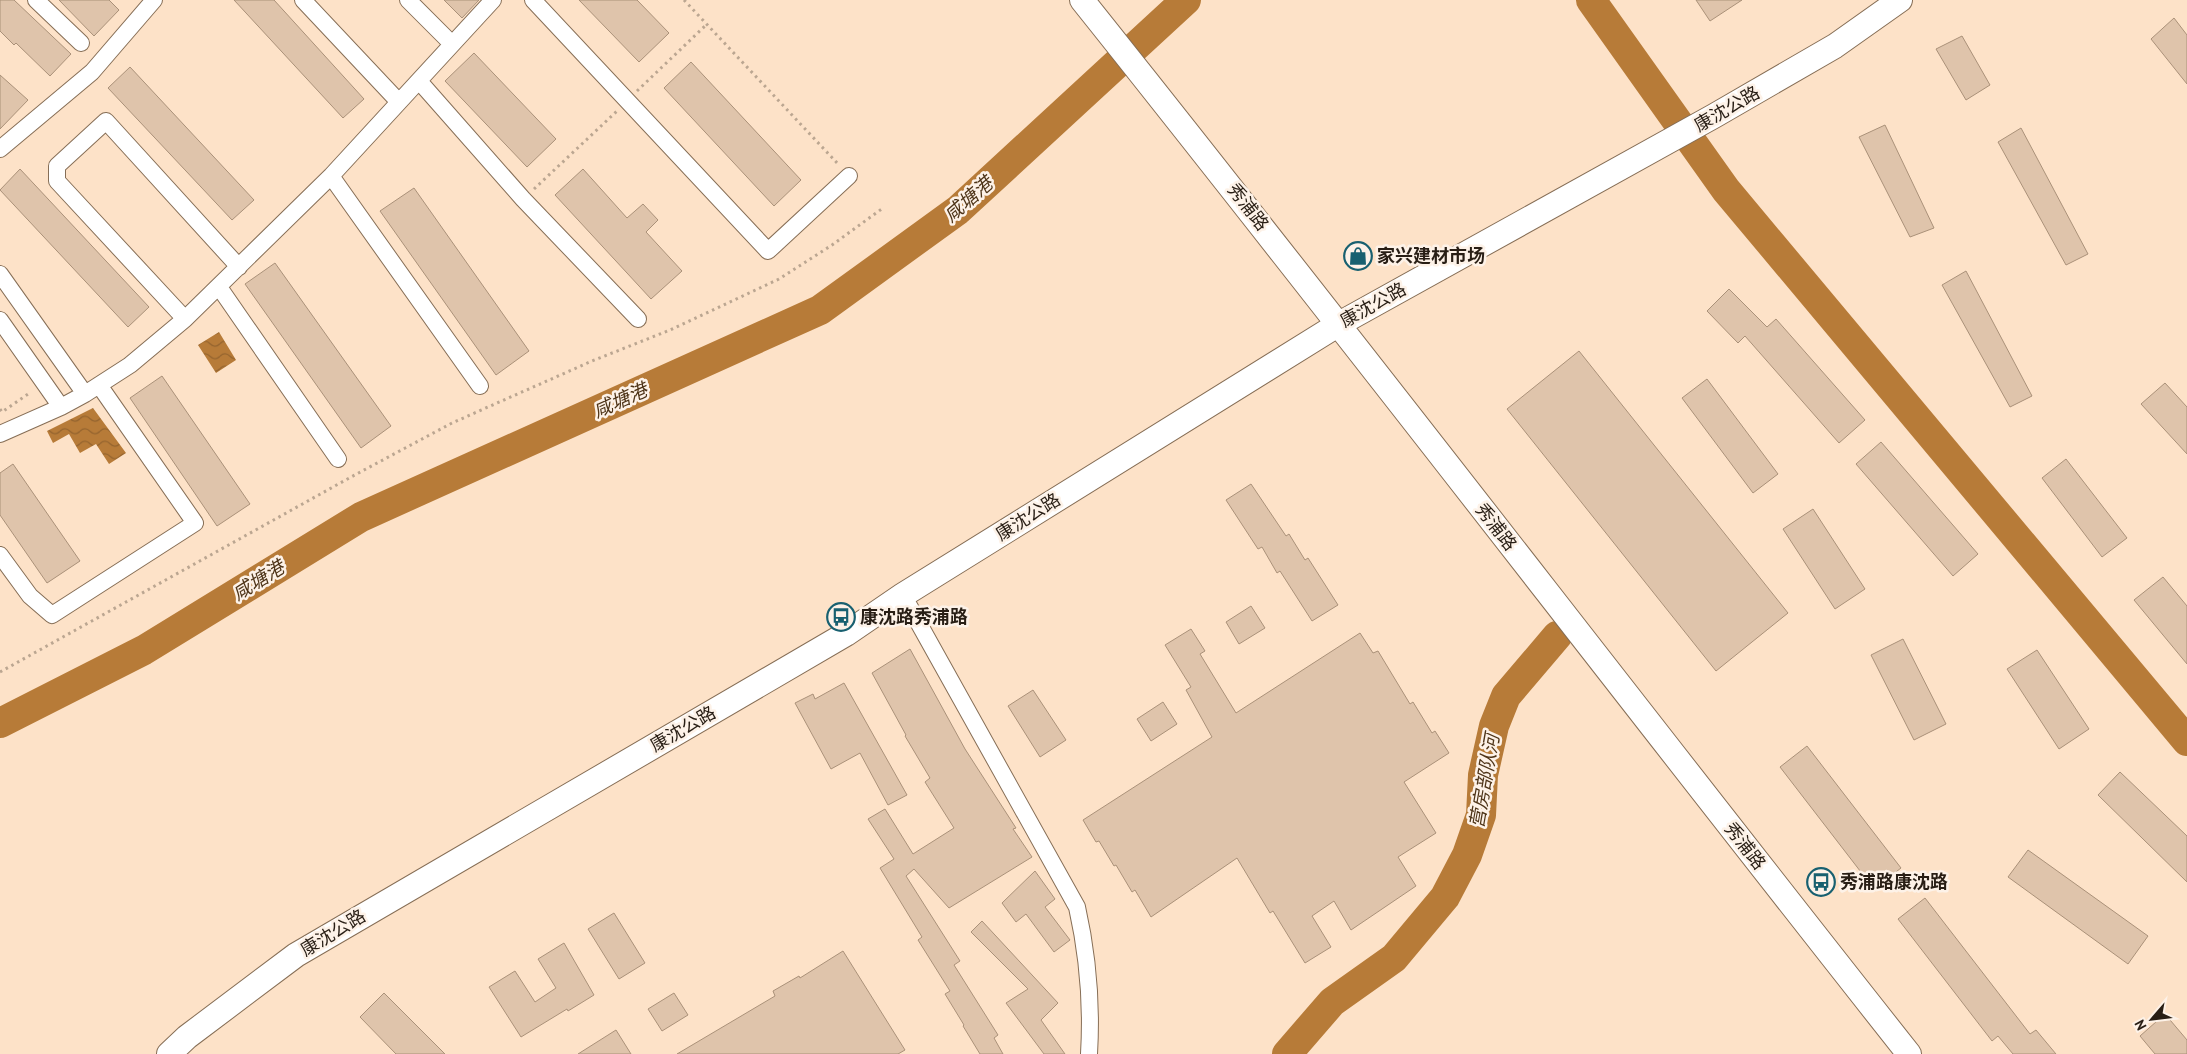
<svg xmlns="http://www.w3.org/2000/svg" width="2187" height="1054" font-family="'PT Sans','Noto Sans SC',sans-serif">
<style>
.water{fill:url(#water-waves)}
.lines{fill:none;stroke-linecap:round;stroke-linejoin:round}
.river{stroke:#b77b38;stroke-width:30}
.building{fill:#dfc4ab;stroke:#aa9179}
.street-casing{stroke:#866e56;stroke-width:18}
.secondary-casing{stroke:#866e56;stroke-width:26}
.path{stroke:#bba691;stroke-width:3;stroke-dasharray:2.5 4;stroke-linecap:butt}
.street{stroke:#fff;stroke-width:16}
.secondary{stroke:#fff;stroke-width:24}
.labels{text-anchor:middle;stroke-width:5;stroke-linejoin:round;paint-order:stroke}
.street-label{font-size:18px;fill:#281e15;stroke:#fdf2e8}
.poi-label{font-size:18px;font-weight:bold;fill:#281e15;stroke:#fdf2e8;text-anchor:start}
.water-label{font-size:19px;font-style:italic;fill:#4e3418;stroke:#fdf2e8}
</style>
<defs>
<pattern id="water-waves" width="16" height="10" patternUnits="userSpaceOnUse" patternTransform="scale(1.25)"><rect width="16" height="10" fill="#b77b38"/><path d="M0 5q4-4 8 0t8 0" fill="none" stroke="#95642e"/></pattern>
</defs>
<rect width="100%" height="100%" fill="#fde2c8"/>
<path class="water" d="M 219,332 L 236,360 L 216,373 L 198,345 Z
M 93,408 L 126,453 L 109,464 L 96,444 L 80,453 L 69,434 L 53,443 L 47,431 Z"/>
<g class="lines">
<path class="river" d="M 1591,0 L 1726,190 L 2187,741
M 0,723 L 144,650 L 361,517 L 820,310 L 958,210 L 1186,0
M 1287,1054 L 1332,1002 L 1394,958 L 1445,897 L 1467,855 L 1481,815 L 1483,775 L 1494,726 L 1506,696 L 1557,636"/>
</g>
<path class="building" d="M 0,0 L 14,0 L 71,54 L 50,76 L 16,43 L 14,45 L 0,31 Z
M 59,0 L 109,0 L 119,10 L 94,36 Z
M 234,0 L 274,0 L 364,99 L 343,118 Z
M 444,0 L 479,0 L 462,18 Z
M 579,0 L 637,0 L 669,33 L 639,62 Z
M 1696,0 L 1742,0 L 1710,21 Z
M 2174,18 L 2187,35 L 2187,84 L 2151,39 Z
M 1962,36 L 1990,85 L 1966,100 L 1936,49 Z
M 474,53 L 556,139 L 527,167 L 445,81 Z
M 691,62 L 801,180 L 774,206 L 664,88 Z
M 130,67 L 254,200 L 232,220 L 108,88 Z
M 0,75 L 28,100 L 0,129 Z
M 1885,125 L 1934,228 L 1910,237 L 1859,137 Z
M 2021,128 L 2088,254 L 2066,265 L 1998,142 Z
M 20,169 L 149,307 L 128,327 L 0,190 Z
M 583,169 L 627,218 L 643,204 L 658,220 L 646,232 L 682,271 L 651,299 L 555,195 Z
M 414,188 L 529,351 L 496,375 L 380,211 Z
M 275,263 L 391,426 L 361,448 L 245,284 Z
M 1966,271 L 2032,396 L 2010,407 L 1942,285 Z
M 1729,289 L 1767,327 L 1776,319 L 1865,420 L 1839,443 L 1745,336 L 1738,343 L 1707,311 Z
M 1579,351 L 1788,613 L 1716,671 L 1507,409 Z
M 162,376 L 250,504 L 217,526 L 130,398 Z
M 1707,379 L 1778,474 L 1753,493 L 1682,398 Z
M 2165,383 L 2187,407 L 2187,454 L 2141,404 Z
M 1881,442 L 1978,554 L 1953,576 L 1856,464 Z
M 2066,459 L 2127,538 L 2102,557 L 2042,478 Z
M 13,464 L 80,561 L 47,583 L 0,515 L 0,473 Z
M 1251,484 L 1286,536 L 1289,534 L 1305,560 L 1308,558 L 1338,605 L 1312,621 L 1280,571 L 1277,573 L 1262,547 L 1258,549 L 1226,500 Z
M 1813,509 L 1865,589 L 1835,609 L 1783,529 Z
M 2163,577 L 2187,606 L 2187,664 L 2134,600 Z
M 1251,606 L 1265,628 L 1239,644 L 1226,622 Z
M 1191,629 L 1205,651 L 1200,654 L 1236,713 L 1360,633 L 1373,653 L 1378,651 L 1410,704 L 1413,702 L 1432,733 L 1435,731 L 1449,753 L 1404,782 L 1436,833 L 1398,857 L 1416,886 L 1351,930 L 1334,901 L 1312,916 L 1331,947 L 1305,963 L 1273,911 L 1270,913 L 1237,858 L 1151,917 L 1135,890 L 1132,892 L 1116,865 L 1114,866 L 1099,841 L 1096,842 L 1083,820 L 1212,737 L 1186,690 L 1191,687 L 1165,645 Z
M 1903,639 L 1946,724 L 1914,740 L 1871,655 Z
M 910,649 L 965,749 L 1016,828 L 1013,829 L 1032,857 L 949,908 L 914,869 L 906,876 L 960,961 L 954,965 L 998,1035 L 994,1038 L 1003,1054 L 980,1054 L 963,1026 L 964,1025 L 945,994 L 950,991 L 918,940 L 922,937 L 880,868 L 894,859 L 868,819 L 885,809 L 913,854 L 954,828 L 925,782 L 930,778 L 905,736 L 906,735 L 872,673 Z
M 2037,650 L 2089,729 L 2059,749 L 2007,669 Z
M 844,683 L 907,795 L 888,805 L 860,753 L 831,769 L 795,703 L 813,694 L 815,699 Z
M 1033,690 L 1066,740 L 1040,757 L 1008,706 Z
M 1163,702 L 1177,724 L 1151,741 L 1137,719 Z
M 1807,746 L 1901,868 L 1874,889 L 1780,767 Z
M 2120,772 L 2187,836 L 2187,882 L 2098,795 Z
M 2028,850 L 2148,936 L 2128,964 L 2008,877 Z
M 1035,871 L 1055,899 L 1045,907 L 1070,940 L 1054,952 L 1026,914 L 1016,922 L 1002,903 Z
M 1925,898 L 2030,1034 L 2036,1030 L 2056,1054 L 2013,1054 L 1998,1036 L 1992,1041 L 1898,919 Z
M 614,913 L 645,963 L 619,979 L 588,929 Z
M 982,921 L 1058,1003 L 1041,1020 L 1065,1054 L 1044,1054 L 1006,1003 L 1028,989 L 971,932 Z
M 564,943 L 594,995 L 568,1011 L 567,1009 L 521,1037 L 489,987 L 515,971 L 535,1002 L 556,988 L 538,959 Z
M 843,951 L 905,1050 L 898,1054 L 677,1054 L 775,996 L 773,991 L 799,976 L 800,978 Z
M 384,993 L 445,1054 L 396,1054 L 360,1017 Z
M 674,993 L 688,1015 L 662,1031 L 648,1009 Z
M 2165,1014 L 2187,1040 L 2187,1054 L 2155,1054 L 2140,1036 Z
M 616,1030 L 631,1054 L 578,1054 Z"/>
<g class="lines">
<defs>
<path id="street" d="M 36,0 L 81,43
M 303,0 L 398,101
M 408,0 L 452,44
M 533,0 L 768,251 L 849,176
M 419,81 L 523,199 L 638,319
M 0,149 L 92,72 L 154,0
M 331,176 L 480,386
M 0,274 L 85,394
M 219,287 L 338,459
M 185,319 L 57,181 L 57,166 L 106,121 L 239,267
M 0,320 L 61,407
M 0,434 L 61,407 L 85,394 L 130,365 L 185,319 L 331,176 L 493,0
M 0,555 L 30,596 L 52,615 L 195,523 L 99,385
M 903,595 L 1077,907 C 1088,956 1092,1004 1089,1054"/>
<path id="secondary" d="M 1082,0 C 1361,349 1632,704 1909,1054
M 169,1054 L 187,1037 L 296,955 L 846,634 L 903,595 L 1339,324 L 1714,116 L 1835,46 L 1900,0"/>
</defs>
<use href="#street" class="street-casing"/>
<use href="#secondary" class="secondary-casing"/>
<path class="path" d="M 684,0 L 839,165
M 637,91 L 707,24
M 534,189 L 617,111
M 0,409 L 2,412 L 31,392
M 0,672 L 351,477 L 452,423 L 592,361 L 670,330 L 779,279 L 832,245 L 883,208"/>
<use href="#street" class="street"/>
<use href="#secondary" class="secondary"/>
</g>
<defs>
<symbol id="shop-ring" viewBox="-11 -11 22 22"><circle r="9.5" fill="#fdf2e8" stroke="#186070" stroke-width="1.5"/><path d="M-5-2.5h2.3a2.7 3.5 0 0 1 5.4 0H5L5.5 6h-11ZM-1.5-2.5h3a1.5 2.3 0 0 0-3 0Z" fill="#186070"/></symbol>
<symbol id="bus-ring" viewBox="-11 -11 22 22"><circle r="9.5" fill="#fdf2e8" stroke="#186070" stroke-width="1.5"/><path d="M-5-6H5V4H4V6H2V4H-2V6H-4V4H-5ZM-3.5-4V0h7V-4ZM-3.5 1.2v1.5H-2V1.2ZM2 1.2v1.5H3.5V1.2Z" fill="#186070"/></symbol>
</defs>
<g fill-rule="evenodd">
<use href="#shop-ring" x="1342" y="240" width="32" height="32"/>
<use href="#bus-ring" x="825" y="601" width="32" height="32"/>
<use href="#bus-ring" x="1805" y="866" width="32" height="32"/>
</g>
<g class="labels">
<g class="street-label">
<text transform="translate(1727 109) rotate(-30)" y="6">康沈公路</text>
<text transform="translate(1248 207) rotate(52)" y="6">秀浦路</text>
<text transform="translate(1373 305) rotate(-29)" y="6">康沈公路</text>
<text transform="translate(1028 517) rotate(-32)" y="6">康沈公路</text>
<text transform="translate(1496 527) rotate(52)" y="6">秀浦路</text>
<text transform="translate(683 729) rotate(-30)" y="6">康沈公路</text>
<text transform="translate(1745 846) rotate(52)" y="6">秀浦路</text>
<text transform="translate(333 933) rotate(-31)" y="6">康沈公路</text>
</g>
<g class="poi-label">
<text x="1377" y="262">家兴建材市场</text>
<text x="860" y="623">康沈路秀浦路</text>
<text x="1840" y="888">秀浦路康沈路</text>
</g>
<g class="water-label">
<text transform="translate(968 199) rotate(-41)" y="7">咸塘港</text>
<text transform="translate(620 400) rotate(-24)" y="7">咸塘港</text>
<text transform="translate(258 580) rotate(-32)" y="7">咸塘港</text>
<text transform="translate(1484 781) rotate(-80)" y="7">营房部队河</text>
</g>
</g>
<g transform="translate(2152 1019) rotate(242)" stroke="#fdf2e8" stroke-width="4" paint-order="stroke">
<path d="M0-4L9 19L0 12L-9 19Z" fill="#281e15"/>
<text y="-8" font-size="14" font-weight="bold" text-anchor="middle" fill="#281e15">N</text>
</g>
</svg>
